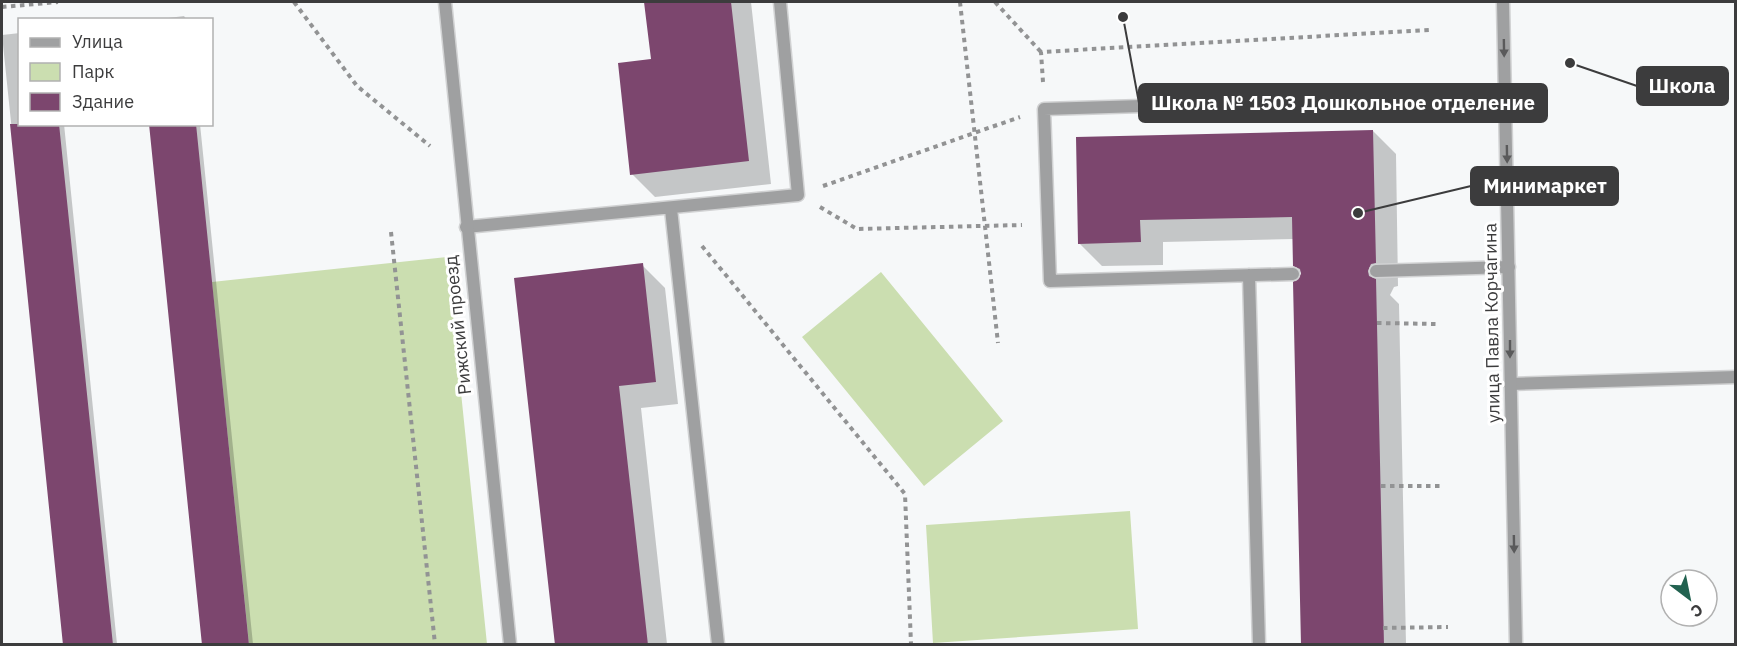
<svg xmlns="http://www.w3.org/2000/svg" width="1737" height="646" font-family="'IBM Plex Sans',sans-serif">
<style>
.green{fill:#cbdeb0}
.shadow{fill:#0003}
.building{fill:#7c466e}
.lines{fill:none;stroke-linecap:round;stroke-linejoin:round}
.service-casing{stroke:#d1d2d3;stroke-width:15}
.minor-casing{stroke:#d1d2d3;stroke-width:15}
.tertiary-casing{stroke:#d1d2d3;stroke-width:15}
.path{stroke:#929394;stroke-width:4;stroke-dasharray:4.5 4.5;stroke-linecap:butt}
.service{stroke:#9fa0a1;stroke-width:12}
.minor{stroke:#9fa0a1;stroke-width:12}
.tertiary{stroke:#9fa0a1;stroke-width:12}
.oneway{fill:#5a5a5b}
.labels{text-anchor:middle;stroke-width:6;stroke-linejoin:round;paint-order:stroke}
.street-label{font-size:18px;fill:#3c3c3d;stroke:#fff}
.leader{fill:none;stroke:#3c3c3d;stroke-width:2}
.callout-dot{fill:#3c3c3d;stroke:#fff;stroke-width:2}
.callout{fill:#3c3c3d;stroke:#3c3c3d;stroke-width:2}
.callout-label{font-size:20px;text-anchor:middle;font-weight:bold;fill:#fff}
</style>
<rect width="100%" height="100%" fill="#f6f8f9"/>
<path class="green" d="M 447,257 L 487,644 L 249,644 L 212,282 Z
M 881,272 L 1003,421 L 924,486 L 802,337 Z
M 1130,511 L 1138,629 L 933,643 L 926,525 Z"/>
<path class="shadow" d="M 646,2 L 751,2 L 771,184 L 655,197 L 632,174 L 652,61 Z
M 184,16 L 187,20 L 153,20 Z
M 20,33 L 20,124 L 64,124 L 117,644 L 65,644 L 2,35 Z
M 151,124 L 200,124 L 253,644 L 203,644 Z
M 1373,131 L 1396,154 L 1398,286 L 1394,287 L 1390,295 L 1399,304 L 1406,644 L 1302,644 L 1302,273 L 1294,265 L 1294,239 L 1163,242 L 1163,265 L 1102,266 L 1079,243 L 1077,138 Z
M 642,265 L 665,288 L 678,404 L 641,408 L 667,644 L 556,644 Z"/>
<path class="building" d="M 644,2 L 731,2 L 749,161 L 630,175 L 618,63 L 651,59 Z
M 10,124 L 59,124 L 113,645 L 63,645 Z
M 149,124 L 196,124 L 249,645 L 202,645 Z
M 1373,130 L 1376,263 L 1371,264 L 1368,271 L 1369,276 L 1376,279 L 1384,645 L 1301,645 L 1293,282 L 1301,274 L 1300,269 L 1293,266 L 1292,217 L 1140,220 L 1141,242 L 1078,244 L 1076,137 Z
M 643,263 L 656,382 L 619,386 L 648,645 L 555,645 L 514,278 Z"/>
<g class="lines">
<defs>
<path id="service" d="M 671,209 L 718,644
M 466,227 L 798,195 L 780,2
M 1376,271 L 1509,267
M 1293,274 L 1050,281 L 1044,109 L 1506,95
M 1249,275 L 1259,644
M 1510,384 L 1736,377"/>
<path id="minor" d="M 445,2 L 510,644"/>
<path id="tertiary" d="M 1503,2 L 1516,644"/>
</defs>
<use href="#service" class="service-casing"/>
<use href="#minor" class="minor-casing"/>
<use href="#tertiary" class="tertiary-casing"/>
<path class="path" d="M 294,2 L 357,86 L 430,146
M 960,2 L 998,343
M 995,2 L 1041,52
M 2,7 L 58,2
M 1043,82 L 1041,52 L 1429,30
M 823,186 L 1020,117
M 820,207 L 857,229 L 1022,225
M 391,232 L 435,644
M 702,246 L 905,494 L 911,644
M 1377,323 L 1438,324
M 1381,486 L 1443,486
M 1383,628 L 1448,627"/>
<use href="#service" class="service"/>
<use href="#minor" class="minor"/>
<use href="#tertiary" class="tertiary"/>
</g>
<defs><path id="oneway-solid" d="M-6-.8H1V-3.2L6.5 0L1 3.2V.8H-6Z" transform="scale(1.5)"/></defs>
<g class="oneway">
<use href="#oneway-solid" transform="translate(1504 48) rotate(89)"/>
<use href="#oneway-solid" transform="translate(1507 154) rotate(89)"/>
<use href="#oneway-solid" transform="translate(1510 349) rotate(90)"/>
<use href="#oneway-solid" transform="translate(1514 544) rotate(89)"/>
</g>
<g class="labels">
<g class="street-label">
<text transform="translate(1492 323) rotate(-91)" y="6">улица Павла Корчагина</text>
<text transform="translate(458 325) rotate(-96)" y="6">Рижский проезд</text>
</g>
</g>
<path class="leader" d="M1570 63L1637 86M1123 17L1139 103M1358 213L1471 186"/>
<g class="callout-dot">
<circle cx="1570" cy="63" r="6"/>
<circle cx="1123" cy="17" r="6"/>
<circle cx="1358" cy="213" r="6"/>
</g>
<g class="callout">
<rect x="1637" y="67" width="91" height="38" rx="6"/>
<rect x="1139" y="84" width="408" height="38" rx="6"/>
<rect x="1471" y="167" width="147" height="38" rx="6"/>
</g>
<g class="callout-label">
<text x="1682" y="93">Школа</text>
<text x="1343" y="110">Школа № 1503 Дошкольное отделение</text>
<text x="1545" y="193">Минимаркет</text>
</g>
<rect width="1737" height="646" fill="none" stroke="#3c3c3d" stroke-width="6"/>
<rect x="18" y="18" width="195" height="108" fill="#ffffff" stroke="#b1b1b1" stroke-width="1.5"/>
<rect x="30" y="38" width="30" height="9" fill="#9fa0a1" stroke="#b1b1b1" stroke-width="1.5"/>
<text x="72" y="48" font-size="18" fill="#3c3c3d">Улица</text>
<rect x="30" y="63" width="30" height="18" fill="#cbdeb0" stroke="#b1b1b1" stroke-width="1.5"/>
<text x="72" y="78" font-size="18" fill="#3c3c3d">Парк</text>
<rect x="30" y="93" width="30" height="18" fill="#7c466e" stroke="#b1b1b1" stroke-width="1.5"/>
<text x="72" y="108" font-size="18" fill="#3c3c3d">Здание</text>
<g transform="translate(1689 598) rotate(148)"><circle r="28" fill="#ffffff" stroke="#b1b1b1" stroke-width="1.5"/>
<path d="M0-4.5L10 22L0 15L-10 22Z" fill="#226250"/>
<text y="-9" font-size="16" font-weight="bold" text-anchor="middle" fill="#3c3c3d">С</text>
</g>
</svg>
